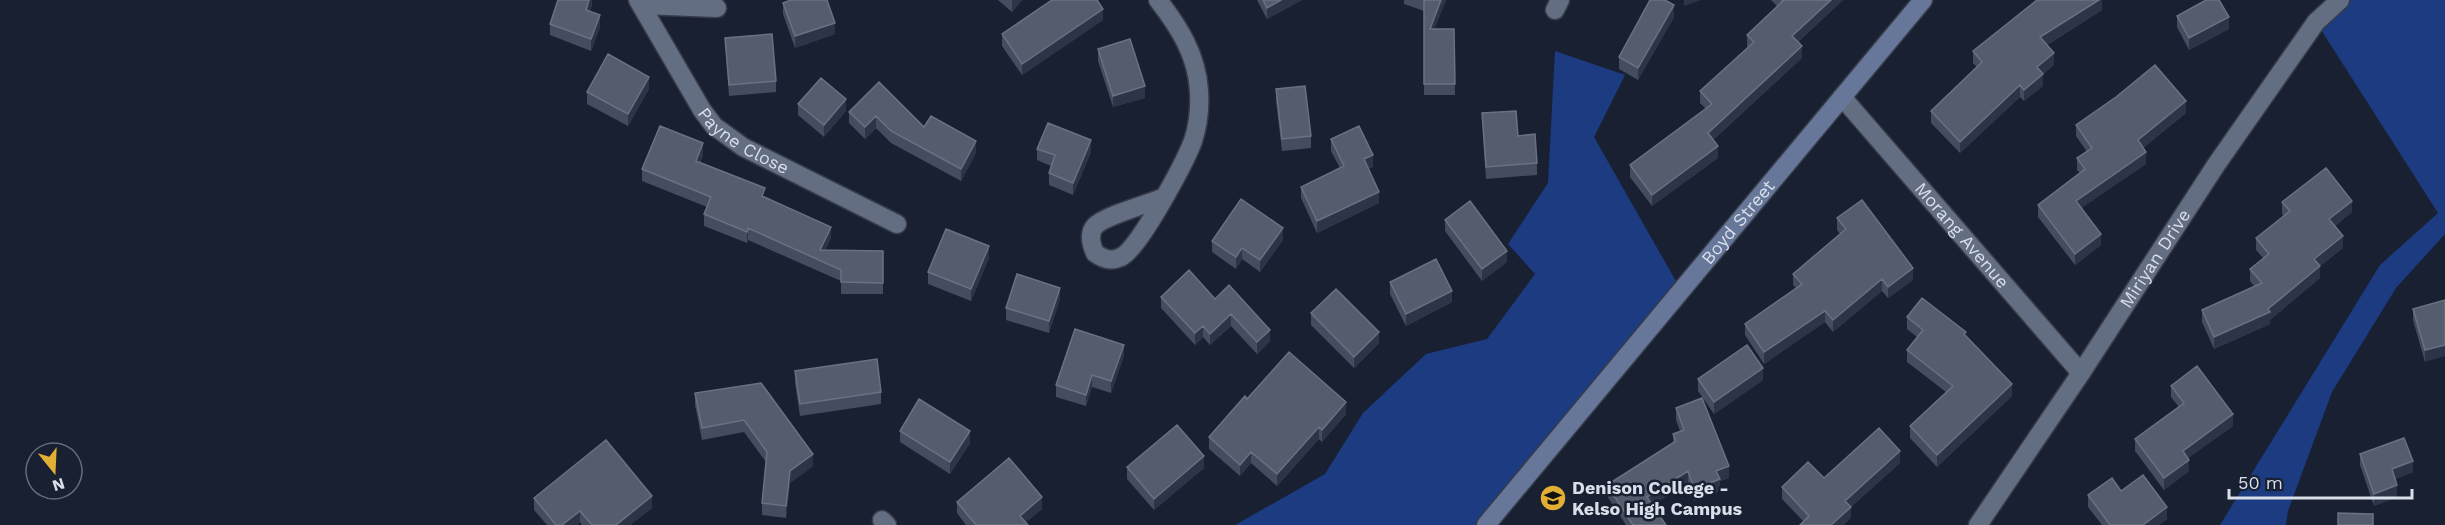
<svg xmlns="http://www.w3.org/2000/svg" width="2445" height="525" font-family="'Work Sans',sans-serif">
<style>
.green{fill:#1d3b80}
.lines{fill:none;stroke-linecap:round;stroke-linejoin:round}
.street-casing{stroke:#373c4a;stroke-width:21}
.secondary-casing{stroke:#373c4a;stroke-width:21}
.street{stroke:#646e82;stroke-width:18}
.secondary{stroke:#677799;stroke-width:18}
.wall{fill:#444d5f}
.shaded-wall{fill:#2c3447}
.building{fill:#545d6e;stroke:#697182;stroke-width:1.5}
.labels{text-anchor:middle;stroke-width:5;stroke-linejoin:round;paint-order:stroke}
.street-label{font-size:18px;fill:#d9dfea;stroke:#182031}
.poi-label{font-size:18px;font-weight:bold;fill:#d9dfea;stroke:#182031;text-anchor:start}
</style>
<rect width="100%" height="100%" fill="#182031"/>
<path class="green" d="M 2340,0 L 2445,0 L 2445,234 L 2396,288 L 2332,392 L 2288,511 L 2286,525 L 2220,525 L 2380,265 L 2438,213 L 2316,22 Z
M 1555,51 L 1625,75 L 1594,137 L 1677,283 L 1486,525 L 1235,525 L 1325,474 L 1363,413 L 1426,354 L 1487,339 L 1535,274 L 1508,244 L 1548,183 Z"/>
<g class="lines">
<defs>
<g id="street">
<path id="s1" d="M 638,0 L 702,110 L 714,126 L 743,147 L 897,224"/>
<path d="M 1158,0 C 1179,27 1197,55 1199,91 C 1200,107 1198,126 1193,141 C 1185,162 1139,249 1121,257 C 1111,262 1103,259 1095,253 C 1091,244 1088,234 1095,226 C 1104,216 1148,204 1162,198"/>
<path d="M 642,5 L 717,8"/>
<path d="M 1555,10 L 1560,0"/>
<path id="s2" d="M 1842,97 L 2081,373"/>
<path d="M 882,520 L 887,525"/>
<path id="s3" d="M 1978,525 L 2081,373 L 2216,165 L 2316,22 L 2340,0"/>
</g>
<g id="secondary">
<path id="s4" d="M 1486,525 L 1923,0"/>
</g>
</defs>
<use href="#street" class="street-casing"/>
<use href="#secondary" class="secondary-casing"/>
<use href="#street" class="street"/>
<use href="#secondary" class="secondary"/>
</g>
<path class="wall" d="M 592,0 L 592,5 L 590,11 L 600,27 L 591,51 L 550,35 L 550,24 Z
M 998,0 L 1022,0 L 1012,12 Z
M 1257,0 L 1302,0 L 1267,19 Z
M 1404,0 L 1446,0 L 1434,29 L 1454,29 L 1455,95 L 1424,95 L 1424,11 L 1404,4 Z
M 1771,0 L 1843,0 L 1798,42 L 1802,58 L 1713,140 L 1718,158 L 1652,206 L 1630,177 L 1630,165 L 1706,109 L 1700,103 L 1700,91 L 1748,47 L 1747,46 L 1747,35 L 1777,6 Z
M 2102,0 L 2102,10 L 2047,45 L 2054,65 L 2043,74 L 2043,86 L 2024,101 L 2020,97 L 1960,153 L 1931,123 L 1931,111 L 1977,67 L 1973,63 L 1973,51 Z
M 783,3 L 835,34 L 795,48 L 783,14 Z
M 2177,16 L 2229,29 L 2189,50 L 2177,27 Z
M 1674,17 L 1638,80 L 1619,69 L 1619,57 Z
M 1103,20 L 1022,75 L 1002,46 L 1002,34 Z
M 725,38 L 776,81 L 776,92 L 729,96 Z
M 1098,49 L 1145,98 L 1113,107 L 1098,61 Z
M 879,82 L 924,127 L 976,153 L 961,181 L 891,143 L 876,128 L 865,139 L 849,123 L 849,112 Z
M 649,89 L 628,126 L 587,104 L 587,92 Z
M 1276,89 L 1311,136 L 1311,148 L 1282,151 L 1276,101 Z
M 798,104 L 846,111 L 824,137 L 798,115 Z
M 1482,113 L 1518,136 L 1537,163 L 1537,175 L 1486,179 Z
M 2186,113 L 2143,148 L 2146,164 L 2081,208 L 2101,245 L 2075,265 L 2038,217 L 2038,205 L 2080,173 L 2077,170 L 2077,158 L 2087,152 L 2076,136 L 2076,125 Z
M 1331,139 L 1373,167 L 1368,169 L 1379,203 L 1317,233 L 1301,198 L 1301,187 L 1340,168 L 1331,151 Z
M 1037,149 L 1091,152 L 1073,195 L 1049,185 L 1049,173 L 1051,166 L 1037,160 Z
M 703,155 L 700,163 L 765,197 L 831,238 L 825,250 L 883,251 L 883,294 L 841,294 L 841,281 L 748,240 L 747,243 L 704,226 L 704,214 L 707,207 L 642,181 L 642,169 Z
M 2282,202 L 2352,212 L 2335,226 L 2343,248 L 2320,266 L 2320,278 L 2270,320 L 2270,324 L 2214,349 L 2202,322 L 2202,310 L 2254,286 L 2250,281 L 2250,269 L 2263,258 L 2256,250 L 2256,238 L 2284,216 L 2282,214 Z
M 1837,218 L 1913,280 L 1888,298 L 1882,291 L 1833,332 L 1825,322 L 1764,364 L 1745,335 L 1745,324 L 1796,288 L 1793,285 L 1793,274 L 1840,234 L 1837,230 Z
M 1445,220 L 1507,262 L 1482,281 L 1445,231 Z
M 1283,240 L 1260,272 L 1242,259 L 1236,269 L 1212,252 L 1212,241 Z
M 989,258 L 971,301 L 928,284 L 928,272 Z
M 1390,282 L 1452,302 L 1406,326 L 1390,294 Z
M 1161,297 L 1215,299 L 1270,341 L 1257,354 L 1231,326 L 1210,345 L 1203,337 L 1195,345 L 1161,308 Z
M 1060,299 L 1049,333 L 1006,320 L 1006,308 Z
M 2445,300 L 2425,362 L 2413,320 L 2413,309 Z
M 1311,313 L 1379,343 L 1354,368 L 1311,325 Z
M 1907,317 L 1966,336 L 2012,396 L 1937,467 L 1910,438 L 1910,426 L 1946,392 L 1907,362 L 1907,350 L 1917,337 L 1907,329 Z
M 1124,356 L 1111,393 L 1092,387 L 1086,406 L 1056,397 L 1056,385 Z
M 795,371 L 881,392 L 881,404 L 800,416 L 795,383 Z
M 1698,379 L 1763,380 L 1714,414 L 1698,391 Z
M 761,383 L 813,466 L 790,483 L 786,518 L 762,515 L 762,503 L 766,462 L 744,432 L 702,440 L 695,405 L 695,393 Z
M 2171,386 L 2233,426 L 2188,458 L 2189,471 L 2164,490 L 2135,451 L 2135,439 L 2179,407 L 2171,397 Z
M 1247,399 L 1346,414 L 1322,442 L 1319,439 L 1277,486 L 1251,463 L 1240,476 L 1209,449 L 1209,437 Z
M 1676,408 L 1729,478 L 1720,481 L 1720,491 L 1694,501 L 1688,483 L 1653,505 L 1666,525 L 1626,525 L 1607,496 L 1607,485 L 1673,443 L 1673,434 L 1680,431 L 1676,420 Z
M 900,431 L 970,443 L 950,474 L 900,442 Z
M 2360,454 L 2413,472 L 2395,479 L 2397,497 L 2374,506 L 2360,465 Z
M 1900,463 L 1851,507 L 1851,518 L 1804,522 L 1782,499 L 1782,487 Z
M 1127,467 L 1204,468 L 1154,510 L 1127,479 Z
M 2121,491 L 2167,519 L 2159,525 L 2102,525 L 2088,507 L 2088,495 Z
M 534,498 L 652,508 L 630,525 L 582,525 L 580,522 L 577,525 L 547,525 L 534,510 Z
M 957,502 L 1042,509 L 1026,522 L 1028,525 L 966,525 L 957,513 Z"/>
<path class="shaded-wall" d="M 589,0 L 592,0 L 592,5 L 586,21 L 586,10 Z
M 1012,0 L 1022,0 L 1012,12 Z
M 1281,0 L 1302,0 L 1267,19 L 1267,8 Z
M 1441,0 L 1446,0 L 1430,41 L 1430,29 Z
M 1684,0 L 1701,0 L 1684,6 Z
M 1831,0 L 1843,0 L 1792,47 L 1792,36 Z
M 2099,0 L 2102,0 L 2102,10 L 2040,49 L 2040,37 Z
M 1674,5 L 1674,17 L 1638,80 L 1638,68 Z
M 1103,9 L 1103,20 L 1022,75 L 1022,64 Z
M 600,15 L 600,27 L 591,51 L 591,39 Z
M 2229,17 L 2229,29 L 2189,50 L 2189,38 Z
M 835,23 L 835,34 L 795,48 L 795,36 Z
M 1802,46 L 1802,58 L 1708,144 L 1708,133 Z
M 2054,53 L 2054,65 L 2037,78 L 2037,67 Z
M 2043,74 L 2043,86 L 2024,101 L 2024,90 Z
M 649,77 L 649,89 L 628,126 L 628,114 Z
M 2020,85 L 2020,97 L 1960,153 L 1960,142 Z
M 1145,86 L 1145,98 L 1113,107 L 1113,96 Z
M 846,99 L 846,111 L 824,137 L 824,125 Z
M 2186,101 L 2186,113 L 2138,152 L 2138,140 Z
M 876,116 L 876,128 L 865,139 L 865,127 Z
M 1091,140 L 1091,152 L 1073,195 L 1073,183 Z
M 976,141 L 976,153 L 961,181 L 961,169 Z
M 703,143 L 703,155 L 696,173 L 696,161 Z
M 1718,146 L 1718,158 L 1652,206 L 1652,195 Z
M 2146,152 L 2146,164 L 2076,212 L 2076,201 Z
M 1373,155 L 1373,167 L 1364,171 L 1364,159 Z
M 1379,192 L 1379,203 L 1317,233 L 1317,221 Z
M 2352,201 L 2352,212 L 2329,230 L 2329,219 Z
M 831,227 L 831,238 L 820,262 L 820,250 Z
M 748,228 L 748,240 L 747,243 L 747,232 Z
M 1283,228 L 1283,240 L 1260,272 L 1260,260 Z
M 2101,234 L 2101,245 L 2075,265 L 2075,254 Z
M 2343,236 L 2343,248 L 2314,271 L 2314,259 Z
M 989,246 L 989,258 L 971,301 L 971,289 Z
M 1242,248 L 1242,259 L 1236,269 L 1236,257 Z
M 1507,251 L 1507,262 L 1482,281 L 1482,269 Z
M 2320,266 L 2320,278 L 2270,320 L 2270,324 L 2214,349 L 2214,337 L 2268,309 Z
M 1913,268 L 1913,280 L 1888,298 L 1888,287 Z
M 1882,279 L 1882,291 L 1833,332 L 1833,320 Z
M 1060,288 L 1060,299 L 1049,333 L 1049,321 Z
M 1452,291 L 1452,302 L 1406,326 L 1406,314 Z
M 1825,311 L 1825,322 L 1764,364 L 1764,352 Z
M 1231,314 L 1231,326 L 1210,345 L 1210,334 Z
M 1203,326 L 1203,337 L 1195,345 L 1195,333 Z
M 1270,330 L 1270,341 L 1257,354 L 1257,342 Z
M 1379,332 L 1379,343 L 1354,368 L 1354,357 Z
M 1124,345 L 1124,356 L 1111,393 L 1111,381 Z
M 2445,345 L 2445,356 L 2425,362 L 2425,350 Z
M 1763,368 L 1763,380 L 1714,414 L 1714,402 Z
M 1092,375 L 1092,387 L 1086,406 L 1086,395 Z
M 2012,384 L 2012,396 L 1937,467 L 1937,455 Z
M 1346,402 L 1346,414 L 1322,442 L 1322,430 Z
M 2233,414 L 2233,426 L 2183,462 L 2183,451 Z
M 1319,427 L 1319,439 L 1277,486 L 1277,474 Z
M 970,431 L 970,443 L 950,474 L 950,462 Z
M 1900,451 L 1900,463 L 1851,507 L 1851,518 L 1844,525 L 1831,525 L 1845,501 Z
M 1251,452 L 1251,463 L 1240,476 L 1240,465 Z
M 813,454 L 813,466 L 790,483 L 786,518 L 786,506 L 790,471 Z
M 1204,456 L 1204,468 L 1154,510 L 1154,499 Z
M 2189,460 L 2189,471 L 2164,490 L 2164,478 Z
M 2413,461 L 2413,472 L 2392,480 L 2392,469 Z
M 1729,466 L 1729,478 L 1720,481 L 1720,491 L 1694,501 L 1694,489 L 1716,471 Z
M 1688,471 L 1688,483 L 1647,509 L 1647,497 Z
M 2397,485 L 2397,497 L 2374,506 L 2374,494 Z
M 652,496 L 652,508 L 630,525 L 616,525 Z
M 1042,497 L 1042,509 L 1023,525 L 1020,516 Z
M 2167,507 L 2167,519 L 2159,525 L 2143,525 Z
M 580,511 L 580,522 L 577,525 L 562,525 Z"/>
<path class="building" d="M 558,0 L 589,0 L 586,10 L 600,15 L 591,39 L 550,24 Z
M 791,0 L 827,0 L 835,23 L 795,36 L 783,3 Z
M 1052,0 L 1097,0 L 1103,9 L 1022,64 L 1002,34 Z
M 1263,0 L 1281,0 L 1267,8 Z
M 1424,0 L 1441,0 L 1430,29 L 1454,29 L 1455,84 L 1424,84 Z
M 1650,0 L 1665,0 L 1674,5 L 1638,68 L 1619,57 Z
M 1782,0 L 1831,0 L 1792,36 L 1802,46 L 1708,133 L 1718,146 L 1652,195 L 1630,165 L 1712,104 L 1700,91 L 1754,42 L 1747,35 L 1783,1 Z
M 2037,0 L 2099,0 L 2040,37 L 2054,53 L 2037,67 L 2043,74 L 2024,90 L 2020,85 L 1960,142 L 1931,111 L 1982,62 L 1973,51 Z
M 2206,0 L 2219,0 L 2229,17 L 2189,38 L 2177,16 Z
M 772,34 L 776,81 L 729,85 L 725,38 Z
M 1130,39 L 1145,86 L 1113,96 L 1098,49 Z
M 608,54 L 649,77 L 628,114 L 587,92 Z
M 2155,65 L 2186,101 L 2138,140 L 2146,152 L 2076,201 L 2101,234 L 2075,254 L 2038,205 L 2085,169 L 2077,158 L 2092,148 L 2076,125 L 2116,97 Z
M 821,78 L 846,99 L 824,125 L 798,104 Z
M 879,82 L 924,127 L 931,116 L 976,141 L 961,169 L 891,131 L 876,116 L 865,127 L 849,112 Z
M 1305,86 L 1311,136 L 1282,139 L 1276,89 Z
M 1516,111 L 1518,136 L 1535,134 L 1537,163 L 1486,167 L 1482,113 Z
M 1048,123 L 1091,140 L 1073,183 L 1049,173 L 1055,155 L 1037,149 Z
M 660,126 L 703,143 L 696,161 L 765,188 L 762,196 L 831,227 L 820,250 L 883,251 L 883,283 L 841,282 L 841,270 L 748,228 L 747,232 L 704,214 L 711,197 L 642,169 Z
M 1359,126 L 1373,155 L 1364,159 L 1379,192 L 1317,221 L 1301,187 L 1344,166 L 1331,139 Z
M 2326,168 L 2352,201 L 2329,219 L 2343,236 L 2314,259 L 2320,266 L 2268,309 L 2270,312 L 2214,337 L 2202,310 L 2262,283 L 2250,269 L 2269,254 L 2256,238 L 2290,211 L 2282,202 Z
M 1241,199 L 1283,228 L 1260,260 L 1242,248 L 1236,257 L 1212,241 Z
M 1862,200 L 1913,268 L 1888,287 L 1882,279 L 1833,320 L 1825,311 L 1764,352 L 1745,324 L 1802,284 L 1793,274 L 1846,229 L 1837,218 Z
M 1470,201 L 1507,251 L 1482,269 L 1445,220 Z
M 946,229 L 989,246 L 971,289 L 928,272 Z
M 1436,259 L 1452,291 L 1406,314 L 1390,282 Z
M 1189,270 L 1215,299 L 1229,285 L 1270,330 L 1257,342 L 1231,314 L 1210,334 L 1203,326 L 1195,333 L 1161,297 Z
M 1017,274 L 1060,288 L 1049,321 L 1006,308 Z
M 1336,289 L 1379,332 L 1354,357 L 1311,313 Z
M 1922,298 L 1966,332 L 1964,334 L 2012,384 L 1937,455 L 1910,426 L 1953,386 L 1907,350 L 1923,330 L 1907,317 Z
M 2445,300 L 2445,345 L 2425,350 L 2413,309 Z
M 1075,329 L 1124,345 L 1111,381 L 1092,375 L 1086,395 L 1056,385 Z
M 1747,345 L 1763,368 L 1714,402 L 1698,379 Z
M 1289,352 L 1346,402 L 1322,430 L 1319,427 L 1277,474 L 1251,452 L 1240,465 L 1209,437 L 1245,396 L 1247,399 Z
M 877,359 L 881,392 L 800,404 L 795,371 Z
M 2197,366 L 2233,414 L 2183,451 L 2189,460 L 2164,478 L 2135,439 L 2184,403 L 2171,386 Z
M 761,383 L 813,454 L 790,471 L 786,506 L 762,503 L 767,452 L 744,420 L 702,428 L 695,393 Z
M 1702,398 L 1729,466 L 1716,471 L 1720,479 L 1694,489 L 1688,471 L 1647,497 L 1666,525 L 1633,525 L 1607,485 L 1676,441 L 1673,434 L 1684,430 L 1676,408 Z
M 919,399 L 970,431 L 950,462 L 900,431 Z
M 1177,425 L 1204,456 L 1154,499 L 1127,467 Z
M 1879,428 L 1900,451 L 1845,501 L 1851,507 L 1831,525 L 1800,525 L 1809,516 L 1782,487 L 1808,462 L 1824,478 Z
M 2404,438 L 2413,461 L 2392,469 L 2397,485 L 2374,494 L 2360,454 Z
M 606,440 L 652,496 L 616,525 L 592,525 L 580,511 L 562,525 L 556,525 L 534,498 Z
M 1009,458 L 1042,497 L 1020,516 L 1028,525 L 976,525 L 957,502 Z
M 2143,475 L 2167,507 L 2143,525 L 2110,525 L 2088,495 L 2112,478 L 2121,491 Z
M 2338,513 L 2373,514 L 2373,525 L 2338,525 Z"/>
<defs>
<symbol id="school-disc" viewBox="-11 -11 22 22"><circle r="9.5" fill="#e3ae34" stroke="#182031"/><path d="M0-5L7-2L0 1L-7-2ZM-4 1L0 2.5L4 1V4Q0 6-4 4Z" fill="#111"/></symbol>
</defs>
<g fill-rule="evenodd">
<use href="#school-disc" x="1538" y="483" width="30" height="30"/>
</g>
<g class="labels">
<g class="street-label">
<text dy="6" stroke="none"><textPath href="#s1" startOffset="180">Payne Close</textPath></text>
<text dy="6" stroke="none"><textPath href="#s4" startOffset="394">Boyd Street</textPath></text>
<text dy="6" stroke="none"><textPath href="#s2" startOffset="183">Morang Avenue</textPath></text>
<text dy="6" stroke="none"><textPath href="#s3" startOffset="320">Miriyan Drive</textPath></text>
</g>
<g class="poi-label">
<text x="1572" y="494">Denison College -<tspan x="1572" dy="21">Kelso High Campus</tspan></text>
</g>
</g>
<g transform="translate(54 471) rotate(162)"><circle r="28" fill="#182031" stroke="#656c7b" stroke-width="1.5"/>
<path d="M0-4.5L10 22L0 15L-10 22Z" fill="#e3ae34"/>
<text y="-9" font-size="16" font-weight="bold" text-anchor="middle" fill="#d9dfea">N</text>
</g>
<path d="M2229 489v9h183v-9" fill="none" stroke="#d9dfea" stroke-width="3"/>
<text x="2238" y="489" font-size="18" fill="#d9dfea" stroke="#182031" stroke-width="4.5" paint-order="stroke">50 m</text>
</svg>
